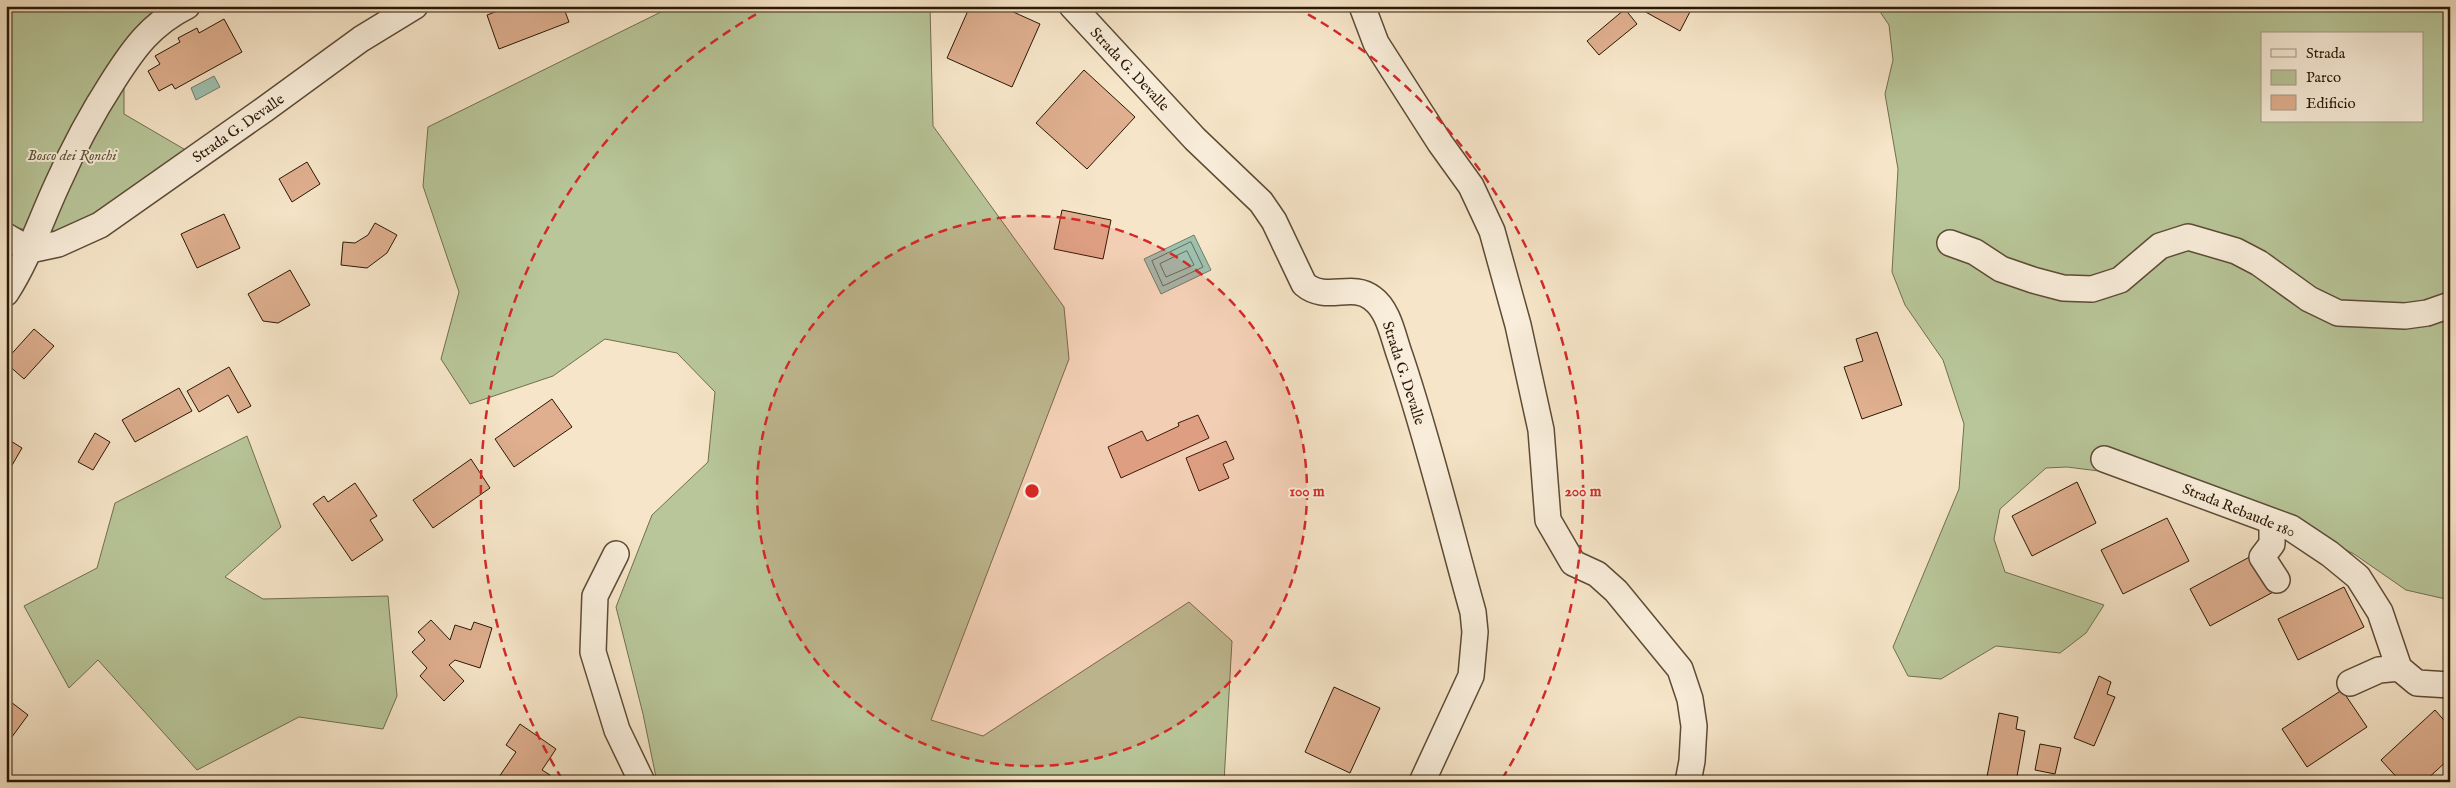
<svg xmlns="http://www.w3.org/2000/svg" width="2456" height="788" font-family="'IM FELL English',serif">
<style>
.green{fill:#b8c699;stroke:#716f4e;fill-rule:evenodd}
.water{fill:#9ec0af;stroke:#707d6b}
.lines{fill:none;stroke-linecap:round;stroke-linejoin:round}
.shore{stroke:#646c5a;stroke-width:1}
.building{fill:#dfaf8f;stroke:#2a1804}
.minor-casing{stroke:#5d4b35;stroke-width:28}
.minor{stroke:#f9eedb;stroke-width:25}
.ring{fill:none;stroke:#d62828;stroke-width:2.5;stroke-dasharray:9 6}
.labels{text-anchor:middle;stroke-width:4;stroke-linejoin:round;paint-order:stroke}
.street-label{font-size:15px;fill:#2a1804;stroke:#f9eedb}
.park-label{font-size:15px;font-style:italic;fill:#5c5538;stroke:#f9eedb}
.centre{fill:#d62828;stroke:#f9eedb;stroke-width:2.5}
.ring-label{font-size:15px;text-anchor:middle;font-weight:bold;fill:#d62828;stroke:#f9eedb;stroke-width:4;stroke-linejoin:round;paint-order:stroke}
</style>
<rect width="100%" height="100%" fill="#f6e5c8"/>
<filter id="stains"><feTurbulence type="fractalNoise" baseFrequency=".004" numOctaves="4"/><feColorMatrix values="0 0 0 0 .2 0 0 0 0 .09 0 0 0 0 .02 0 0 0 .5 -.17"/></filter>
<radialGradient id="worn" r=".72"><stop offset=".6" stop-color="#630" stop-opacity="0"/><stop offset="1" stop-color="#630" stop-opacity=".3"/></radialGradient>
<path class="green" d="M 8,6 L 176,6 L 124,45 L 124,114 L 189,152 L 91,222 L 43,234 L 6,225 Z
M 673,6 L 930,6 L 933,126 L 1064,307 L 1069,359 L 931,720 L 983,736 L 1189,602 L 1232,641 L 1224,782 L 657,782 L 643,714 L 616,607 L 652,515 L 708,462 L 715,392 L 677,353 L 605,339 L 553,376 L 470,404 L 441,359 L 459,292 L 423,186 L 428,127 Z
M 1876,6 L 2450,6 L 2450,600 L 2406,590 L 2354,554 L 2263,509 L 2138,476 L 2067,467 L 2046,468 L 2000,509 L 1994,539 L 2005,572 L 2104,605 L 2086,633 L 2060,653 L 1996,646 L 1941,679 L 1908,676 L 1893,647 L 1959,489 L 1964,424 L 1943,360 L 1905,305 L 1892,272 L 1898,169 L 1885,94 L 1893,60 L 1889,25 ZM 2262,34 L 2422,34 L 2422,121 L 2262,121 Z
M 247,436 L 281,527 L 225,577 L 263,599 L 388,596 L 397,696 L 383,729 L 299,717 L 197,770 L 98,660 L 69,688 L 24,606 L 97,568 L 115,503 Z"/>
<path class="water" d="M 214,76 L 220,87 L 196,100 L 191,88 Z
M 1194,235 L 1211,270 L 1161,294 L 1144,259 Z"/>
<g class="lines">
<path class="shore" d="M 1191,242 L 1203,267 L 1163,286 L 1152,261 Z
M 1187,251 L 1194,265 L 1166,277 L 1160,264 Z"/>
</g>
<path class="building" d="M 511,6 L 563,6 L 569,22 L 499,49 L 487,15 Z
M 970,6 L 1000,6 L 1040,24 L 1012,87 L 947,58 Z
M 1644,6 L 1693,6 L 1680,31 L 1642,10 Z
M 1625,9 L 1637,24 L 1599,55 L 1587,41 Z
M 224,19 L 242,52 L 175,89 L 172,84 L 159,91 L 148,71 L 160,64 L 155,56 L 180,42 L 178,38 L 197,28 L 199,33 Z
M 1084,70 L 1135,117 L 1087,169 L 1036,123 Z
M 307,162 L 320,184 L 292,202 L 279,179 Z
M 1062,210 L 1111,220 L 1103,259 L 1054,249 Z
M 224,214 L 240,248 L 197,268 L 181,234 Z
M 375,223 L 397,235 L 387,253 L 367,268 L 341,265 L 343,242 L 355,243 L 368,235 Z
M 290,270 L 310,305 L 278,323 L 263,321 L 248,294 Z
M 34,329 L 54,346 L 24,379 L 6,363 L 6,360 Z
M 1877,332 L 1902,405 L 1862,419 L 1844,367 L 1863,361 L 1856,339 Z
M 229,367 L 251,406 L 238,413 L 228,395 L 199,412 L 187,391 Z
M 179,388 L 192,411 L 135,442 L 122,420 Z
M 552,399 L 572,427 L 514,467 L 495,439 Z
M 1198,415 L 1209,438 L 1121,478 L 1108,447 L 1142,431 L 1147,441 L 1179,426 L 1178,423 Z
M 95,433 L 110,442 L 93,470 L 78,462 Z
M 6,438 L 22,448 L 11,467 L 6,464 Z
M 1226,441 L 1234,459 L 1223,464 L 1229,478 L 1199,491 L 1186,458 Z
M 471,459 L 490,488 L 433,528 L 413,500 Z
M 2077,482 L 2096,523 L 2032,556 L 2012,516 Z
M 355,483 L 377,516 L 370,520 L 383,540 L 352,561 L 313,504 L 324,496 L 328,502 Z
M 2167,518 L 2189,561 L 2123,594 L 2101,550 Z
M 2257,553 L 2277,590 L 2210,626 L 2190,589 Z
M 2344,587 L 2364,627 L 2298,660 L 2278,619 Z
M 431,620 L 450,640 L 455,625 L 471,630 L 474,622 L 492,628 L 480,668 L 455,660 L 449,665 L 464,681 L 444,701 L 420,676 L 427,668 L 412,652 L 425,640 L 418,632 Z
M 2099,676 L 2111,682 L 2107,694 L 2115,697 L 2094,746 L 2074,738 Z
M 1334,687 L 1380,708 L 1350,773 L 1305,752 Z
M 2342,690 L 2367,727 L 2307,767 L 2282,729 Z
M 7,699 L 28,715 L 6,745 L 6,701 Z
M 2435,710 L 2450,727 L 2450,758 L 2424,782 L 2401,782 L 2381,760 Z
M 1999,713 L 2018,717 L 2016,729 L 2025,731 L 2016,782 L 1986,782 Z
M 520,724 L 556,749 L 542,770 L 550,775 L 545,782 L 506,782 L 499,777 L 516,752 L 506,745 Z
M 2040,744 L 2061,748 L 2055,774 L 2035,770 Z"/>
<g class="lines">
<defs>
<path id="minor" d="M 1072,6 L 1195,139 L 1261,202 L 1274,221 L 1304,284 C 1326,303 1352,282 1372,298 C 1389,310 1393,337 1400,356 C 1428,439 1449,526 1473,612 L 1475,632 L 1471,676 L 1422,782
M 1362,6 L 1376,43 L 1440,143 L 1471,186 L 1492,231 L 1518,325 L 1541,430 L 1548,520 L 1573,563 L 1597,574 L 1616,591 L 1680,669 L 1690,699 L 1694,726 L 1692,761 L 1688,782
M 6,236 L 30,250 L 58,244 L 100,225 L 265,109 L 361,39 L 415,6
M 1950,243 L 1975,252 L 2001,269 L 2033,280 L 2063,288 L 2092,289 L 2120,280 L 2160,246 L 2188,237 L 2236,251 L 2259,263 L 2309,299 L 2338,313 L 2405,316 L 2427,313 L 2450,305
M 6,293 C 28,259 40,222 57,185 C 73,149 91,115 113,81 C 134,48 151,24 187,6
M 2104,459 L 2291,528 L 2330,554 L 2358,577 L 2380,612 L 2399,668 L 2417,683 L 2450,685
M 2272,521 L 2272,544 L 2262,557 L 2277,580
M 616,554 L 595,596 L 593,652 L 617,730 L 642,782
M 2350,683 L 2379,670 L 2399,668"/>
</defs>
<use href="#minor" class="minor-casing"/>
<use href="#minor" class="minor"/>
</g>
<circle cx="1032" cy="491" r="275" fill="#d62828" fill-opacity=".12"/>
<g class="ring">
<circle cx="1032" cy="491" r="275"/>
<path d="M562 779A551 551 0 0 1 769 7M1295 7A551 551 0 0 1 1502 779"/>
</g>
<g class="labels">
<g class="street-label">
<text transform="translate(1130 69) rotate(47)" y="5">Strada G. Devalle</text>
<text transform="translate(238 128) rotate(-35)" y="5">Strada G. Devalle</text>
<text transform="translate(1404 373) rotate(72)" y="5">Strada G. Devalle</text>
<text transform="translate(2239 510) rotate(22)" y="5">Strada Rebaude 180</text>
</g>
<g class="park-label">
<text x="72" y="160">Bosco dei Ronchi</text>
</g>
</g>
<circle cx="1032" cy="491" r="8" class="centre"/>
<g class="ring-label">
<text x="1307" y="496">100 m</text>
<text x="1583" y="496">200 m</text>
</g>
<rect width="2456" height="788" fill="none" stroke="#f6e5c8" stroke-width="25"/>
<rect x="8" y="8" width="2441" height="773" fill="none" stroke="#2a1804" stroke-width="2.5"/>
<rect x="12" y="12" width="2431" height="763" fill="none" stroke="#2a1804"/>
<rect x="2261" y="32" width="162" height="90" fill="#f9eedb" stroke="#a69885"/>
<rect x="2271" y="49" width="25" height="8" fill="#f9eedb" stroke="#a69885"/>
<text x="2306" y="58" font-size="15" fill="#2a1804">Strada</text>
<rect x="2271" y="70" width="25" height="15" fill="#b8c699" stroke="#a69885"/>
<text x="2306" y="82" font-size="15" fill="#2a1804">Parco</text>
<rect x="2271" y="95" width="25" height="15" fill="#dfaf8f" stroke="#a69885"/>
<text x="2306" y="108" font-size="15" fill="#2a1804">Edificio</text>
<rect width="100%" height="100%" filter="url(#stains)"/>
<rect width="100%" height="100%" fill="url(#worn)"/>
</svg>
